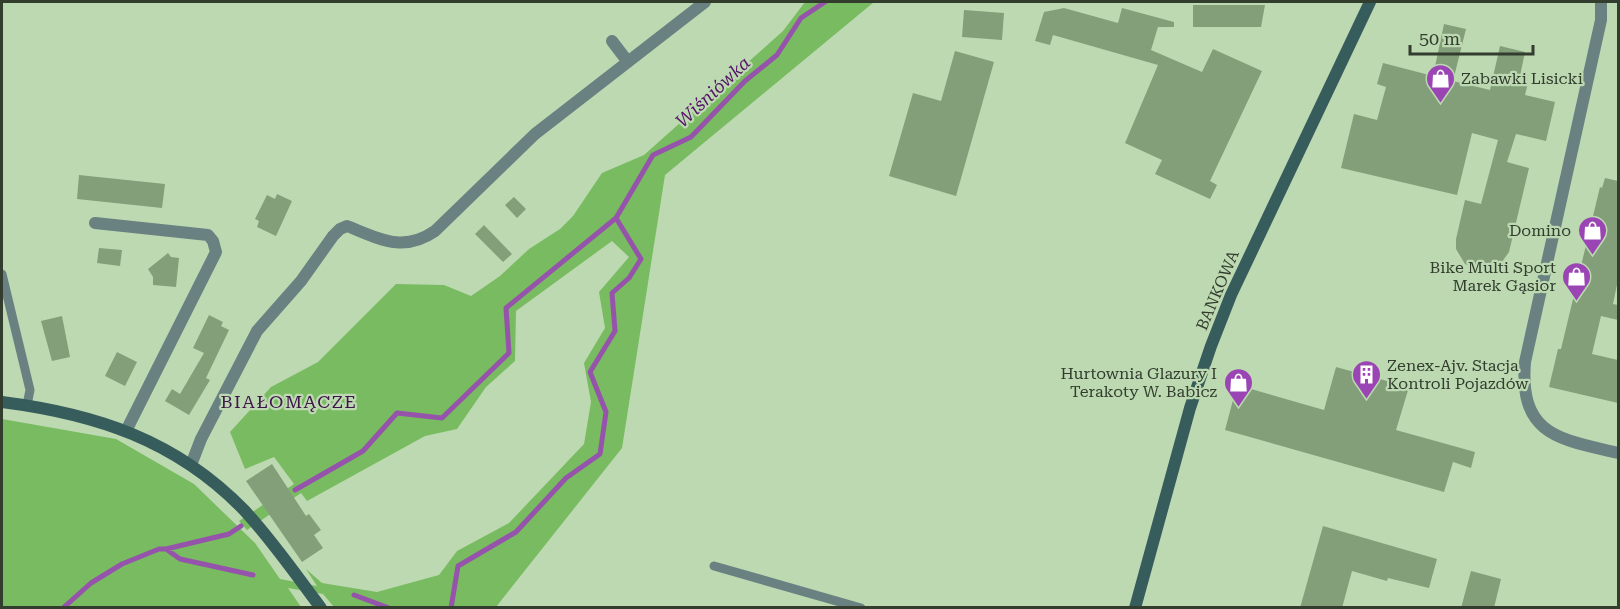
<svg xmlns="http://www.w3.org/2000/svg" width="1620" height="609" font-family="'Roboto Serif',serif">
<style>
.green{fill:#79bb60}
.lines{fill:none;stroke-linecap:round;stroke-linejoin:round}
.stream{stroke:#9653ab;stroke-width:5}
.building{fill:#839f7a}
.lane{stroke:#698181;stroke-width:9}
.street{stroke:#698181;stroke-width:12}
.secondary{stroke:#375c5c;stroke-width:12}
.labels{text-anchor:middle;stroke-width:4.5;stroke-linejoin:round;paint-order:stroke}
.poi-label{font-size:16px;fill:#323d2e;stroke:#bdd9b2;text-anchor:end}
.street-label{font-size:16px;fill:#323d2e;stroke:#bdd9b2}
.water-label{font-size:18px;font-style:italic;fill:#541467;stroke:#bdd9b2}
.neighbourhood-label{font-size:18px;letter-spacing:1.5px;fill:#3d1549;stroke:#bdd9b2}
</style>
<rect width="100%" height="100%" fill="#bdd9b2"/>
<path class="green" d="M 805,2 L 874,2 L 665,175 L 622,448 L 496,607 L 334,607 L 323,594 L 288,588 L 301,607 L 2,607 L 2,419 L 116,439 L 194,484 L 255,543 L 280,579 L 317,586 L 306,569 L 322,583 L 377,592 L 439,575 L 457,551 L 509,523 L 584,444 L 591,402 L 584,363 L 605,328 L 599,292 L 629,257 L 612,241 L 516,311 L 515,361 L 486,387 L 457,429 L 425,436 L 307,501 L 301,493 L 247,530 L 239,521 L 294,484 L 274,457 L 245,469 L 230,432 L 271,387 L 318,362 L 396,284 L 444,285 L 471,296 L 500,276 L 529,249 L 560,229 L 573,216 L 602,173 L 644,155 L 783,31 Z"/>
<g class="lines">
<path class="stream" d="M 295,490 L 363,451 L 397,413 L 442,418 L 509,353 L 506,308 L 616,218
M 166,549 L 229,534 L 241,526
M 354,595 L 389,608
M 63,608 L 91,583 L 122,564 L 159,549 L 166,549 L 180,559 L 253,575
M 451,608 L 458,566 L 516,532 L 566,478 L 600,454 L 606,412 L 590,372 L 615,331 L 612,293 L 629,278 L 641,259 L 616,218 L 653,155 L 691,137 L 745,81 L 777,55 L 801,18 L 825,2"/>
</g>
<path class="building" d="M 1193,5 L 1265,5 L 1261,27 L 1193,27 Z
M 1064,8 L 1118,23 L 1122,8 L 1174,22 L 1174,27 L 1158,27 L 1151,50 L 1202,72 L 1213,49 L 1262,71 L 1210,181 L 1217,185 L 1210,199 L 1155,174 L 1162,160 L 1125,143 L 1158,65 L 1053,35 L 1050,45 L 1035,41 L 1044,12 Z
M 964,10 L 1004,13 L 1002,40 L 962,37 Z
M 1444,24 L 1466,29 L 1453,81 L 1490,90 L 1500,46 L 1525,52 L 1519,81 L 1528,83 L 1525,95 L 1555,102 L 1546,141 L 1516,134 L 1507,162 L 1529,168 L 1509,252 L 1499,266 L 1490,270 L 1482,271 L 1465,264 L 1456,249 L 1456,239 L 1465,200 L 1481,204 L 1498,140 L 1472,133 L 1457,195 L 1341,168 L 1354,114 L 1377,120 L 1386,87 L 1377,84 L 1383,63 L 1433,76 Z
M 955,51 L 994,62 L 956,196 L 889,176 L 913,93 L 941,101 Z
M 79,175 L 165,184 L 162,208 L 77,199 Z
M 1605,178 L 1618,181 L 1618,280 L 1613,304 L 1618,305 L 1618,320 L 1601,316 L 1592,354 L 1618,360 L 1618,403 L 1549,387 L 1558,349 L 1561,349 L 1600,187 L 1602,188 Z
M 277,194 L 292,201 L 276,236 L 257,227 L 259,221 L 255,219 L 267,195 L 275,199 Z
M 514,197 L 526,209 L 517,218 L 505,205 Z
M 484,225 L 512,254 L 503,262 L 475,234 Z
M 99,248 L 122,250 L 120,266 L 97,263 Z
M 168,253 L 171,257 L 179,258 L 176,287 L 153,285 L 153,277 L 148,269 Z
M 209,315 L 223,322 L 221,326 L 229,330 L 206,378 L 210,380 L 189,415 L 165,401 L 172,389 L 180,394 L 204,353 L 193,348 Z
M 62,316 L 70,357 L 52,361 L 41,321 Z
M 117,352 L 137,362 L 125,386 L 105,376 Z
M 1336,367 L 1409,387 L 1396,430 L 1475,452 L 1471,468 L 1453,462 L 1444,492 L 1225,430 L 1237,385 L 1324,410 Z
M 272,464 L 306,516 L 309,514 L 321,530 L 314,535 L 323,548 L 302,562 L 246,481 Z
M 1323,526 L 1437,559 L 1429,588 L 1388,578 L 1387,581 L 1352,571 L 1342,608 L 1300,608 Z
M 1471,571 L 1501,579 L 1494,608 L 1461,608 Z"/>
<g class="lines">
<path class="lane" d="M 2,274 L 30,390 L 27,405
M 714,566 L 861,608"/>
<path class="street" d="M 1601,2 L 1601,20 L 1525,362 C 1519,436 1560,439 1618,453
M 612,41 L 628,62
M 95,223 L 208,235 L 213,241 L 216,252 L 126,431
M 191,465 L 201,439 L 257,331 L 301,281 L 333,236 L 340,229 L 347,226 C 380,239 403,253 435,231 L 535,134 L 705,2"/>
<path class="secondary" d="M 2,402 C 96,414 176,440 244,510 C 272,540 296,575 321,608
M 1135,608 L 1190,408 L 1211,346 L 1231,295 L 1370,2"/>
</g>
<defs>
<symbol id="shop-pin" viewBox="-11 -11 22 30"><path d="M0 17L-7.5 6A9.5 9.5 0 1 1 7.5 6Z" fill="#9a45b3" stroke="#bdd9b2"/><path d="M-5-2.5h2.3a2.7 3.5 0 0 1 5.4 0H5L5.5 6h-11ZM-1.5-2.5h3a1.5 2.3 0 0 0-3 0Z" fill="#fff"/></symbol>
<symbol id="building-pin" viewBox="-11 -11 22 30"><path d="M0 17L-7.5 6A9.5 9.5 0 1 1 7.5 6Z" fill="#9a45b3" stroke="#bdd9b2"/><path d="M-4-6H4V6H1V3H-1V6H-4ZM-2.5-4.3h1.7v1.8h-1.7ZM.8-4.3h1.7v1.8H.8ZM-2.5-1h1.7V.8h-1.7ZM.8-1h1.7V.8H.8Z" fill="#fff"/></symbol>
</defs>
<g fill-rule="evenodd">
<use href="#shop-pin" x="1424" y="62" width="33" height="45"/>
<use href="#shop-pin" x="1576" y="214" width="33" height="45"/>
<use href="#shop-pin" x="1560" y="260" width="33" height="45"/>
<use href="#building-pin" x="1350" y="358" width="33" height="45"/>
<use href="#shop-pin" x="1222" y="366" width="33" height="45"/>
</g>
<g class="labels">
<g class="poi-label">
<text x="1461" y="84" text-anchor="start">Zabawki Lisicki</text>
<text x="1571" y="236">Domino</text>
<text x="1556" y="273">Bike Multi Sport<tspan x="1556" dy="18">Marek Gąsior</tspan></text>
<text x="1387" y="371" text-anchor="start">Zenex-Ajv. Stacja<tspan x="1387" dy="18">Kontroli Pojazdów</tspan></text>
<text x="1217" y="379">Hurtownia Glazury I<tspan x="1217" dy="18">Terakoty W. Babicz</tspan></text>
</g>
<g class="street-label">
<text transform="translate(1217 290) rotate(-67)" y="6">BANKOWA</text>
</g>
<g class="water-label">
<text transform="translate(713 92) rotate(-43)" y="6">Wiśniówka</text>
</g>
<g class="neighbourhood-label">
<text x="289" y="408">BIAŁOMĄCZE</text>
</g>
</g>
<rect width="1620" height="609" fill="none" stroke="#323d2e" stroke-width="6"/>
<path d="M1410 45v9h123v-9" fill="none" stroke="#323d2e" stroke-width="3"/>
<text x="1419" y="45" font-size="18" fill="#323d2e" stroke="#bdd9b2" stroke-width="4.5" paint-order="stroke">50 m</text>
</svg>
